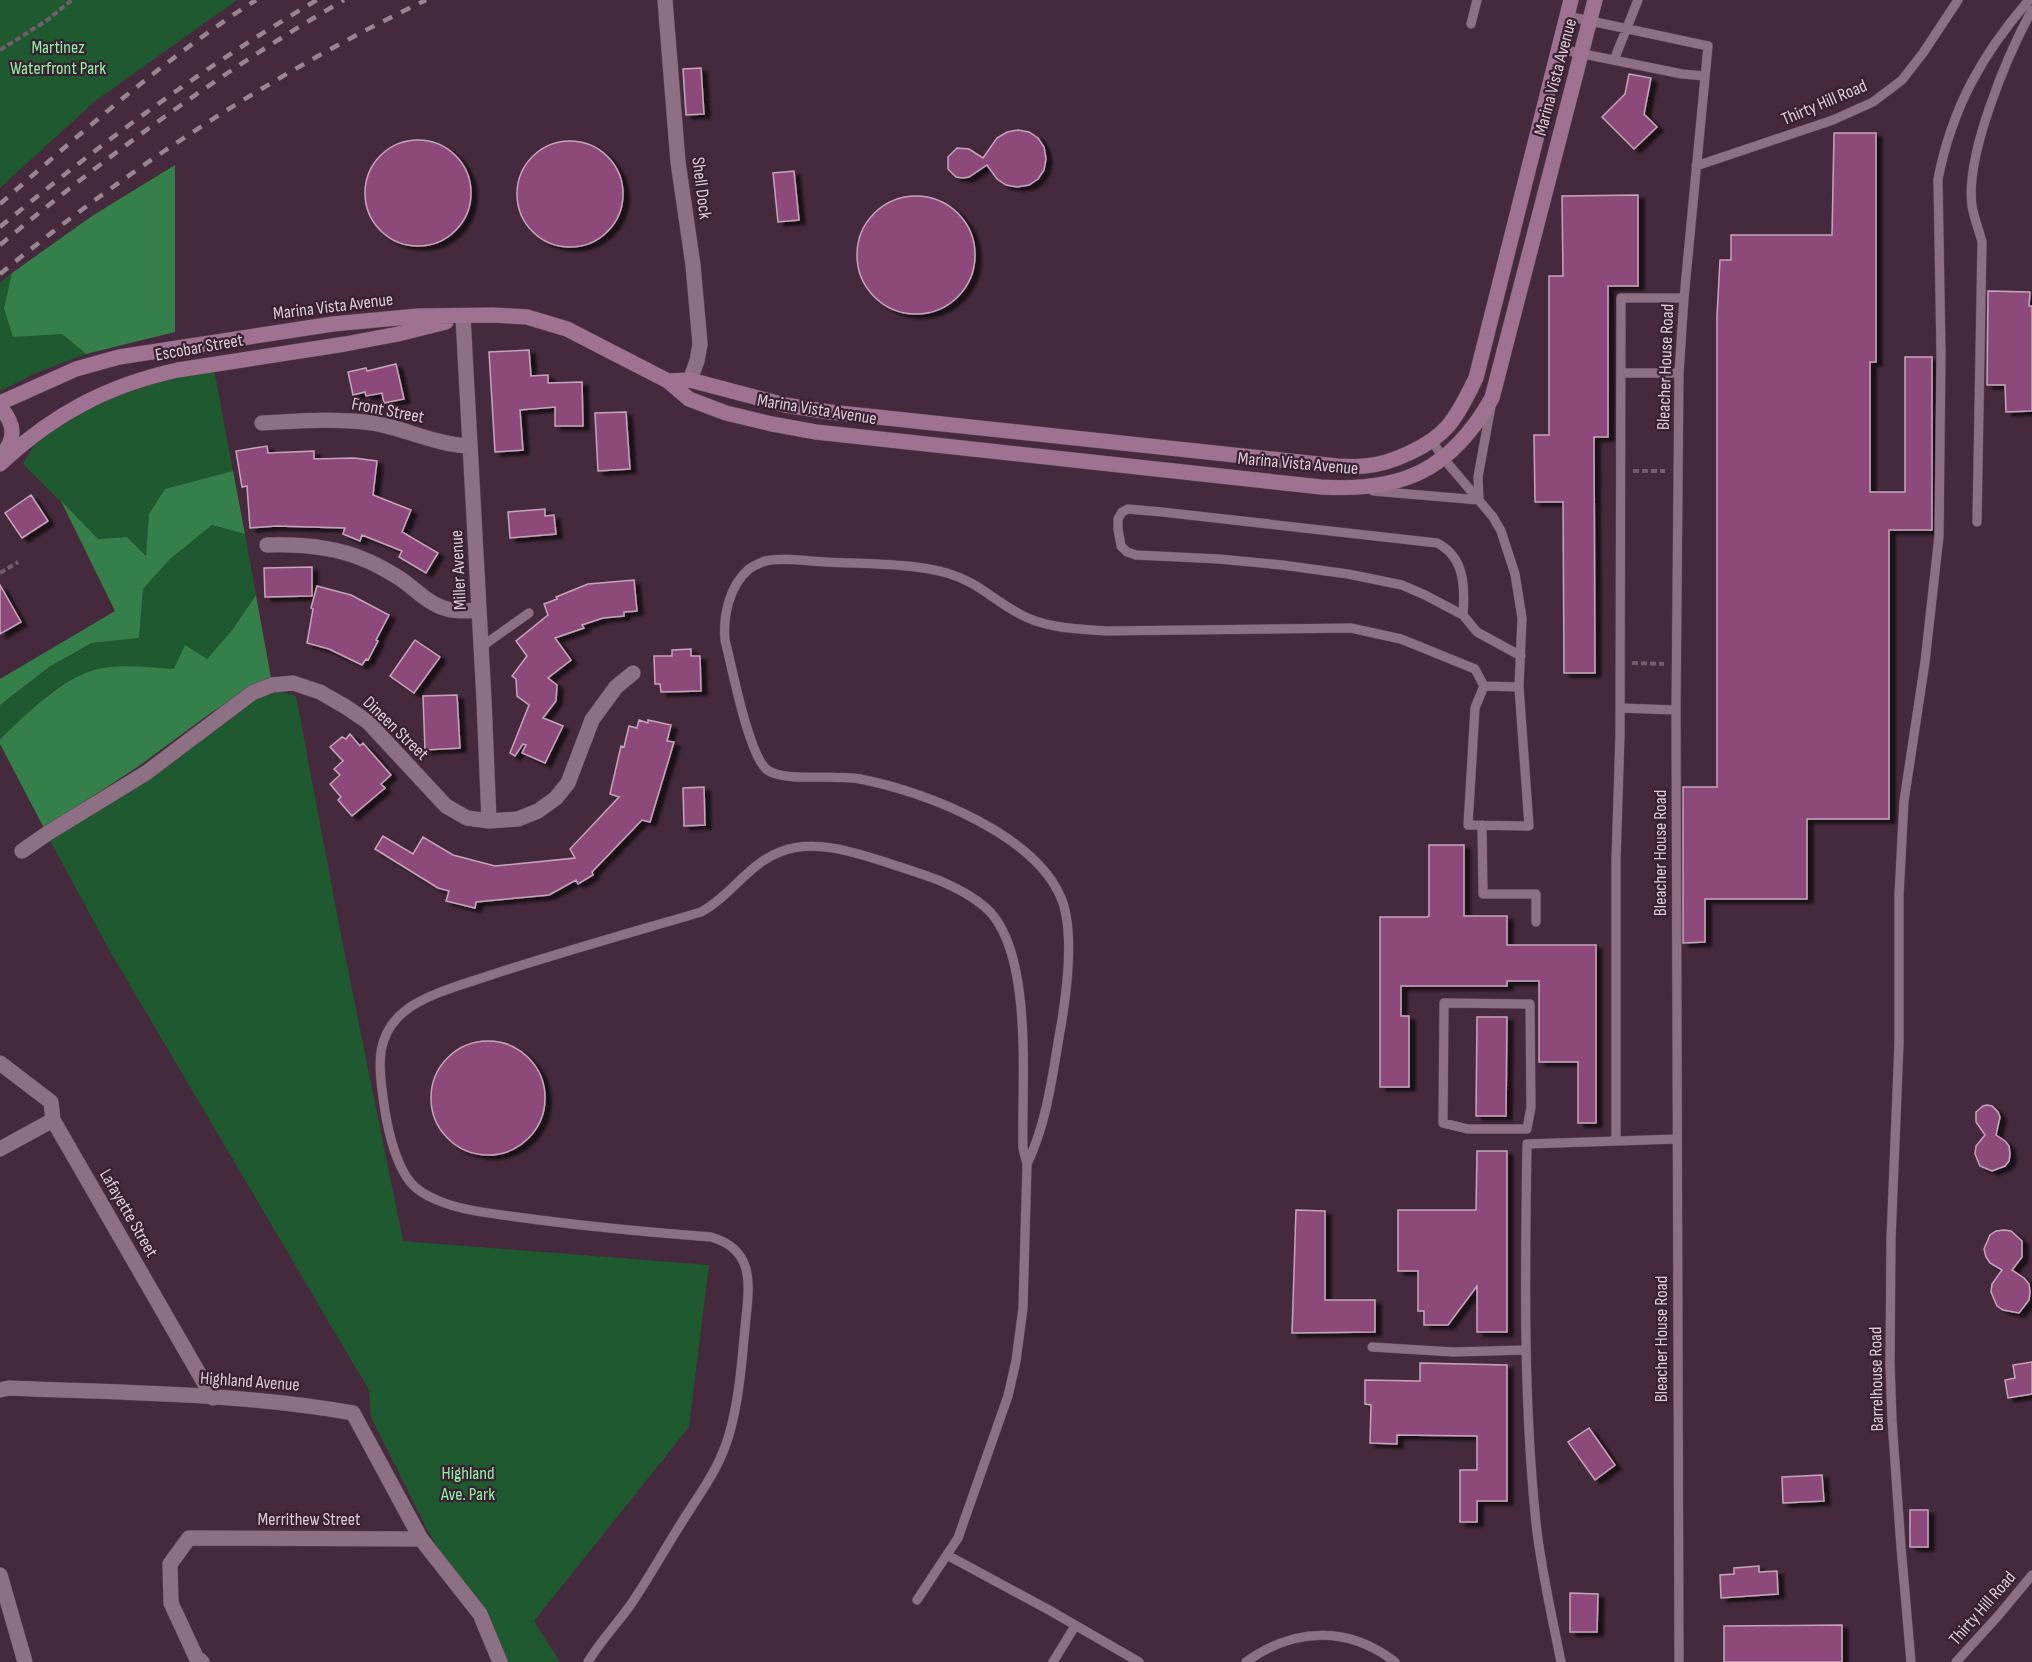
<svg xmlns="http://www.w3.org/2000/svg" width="2032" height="1662" font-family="'Sofia Sans Condensed',sans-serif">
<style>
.green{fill:#1f5930}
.forest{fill:#357f4a}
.building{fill:#8d497a;stroke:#c5a5ba;stroke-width:1.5;filter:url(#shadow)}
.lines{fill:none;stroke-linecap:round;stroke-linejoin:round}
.lane-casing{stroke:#5c4656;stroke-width:10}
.street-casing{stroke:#5c4656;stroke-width:16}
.secondary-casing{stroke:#5c4656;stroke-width:16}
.path{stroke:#745d6d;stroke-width:4;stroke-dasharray:6 3;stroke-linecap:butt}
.lane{stroke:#8e7084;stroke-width:9}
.street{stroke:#8e7084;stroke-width:15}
.secondary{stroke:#a07292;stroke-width:15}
.rail{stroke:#998492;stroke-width:4.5;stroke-dasharray:10 10;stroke-linecap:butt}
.labels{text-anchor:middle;stroke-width:4.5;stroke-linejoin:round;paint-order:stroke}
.park-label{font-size:18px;fill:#8ff3a6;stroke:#392032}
.street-label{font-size:18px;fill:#decdd8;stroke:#392032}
</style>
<defs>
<filter id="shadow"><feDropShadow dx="6" dy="4" stdDeviation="1.5" flood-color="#0009"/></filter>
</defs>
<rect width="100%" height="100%" fill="#442a3c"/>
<path class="green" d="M 0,0 L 237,0 L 94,102 L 0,188 Z
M 12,273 L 4,308 L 62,334 L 86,354 L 38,372 L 0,391 L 0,283 Z
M 213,364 L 233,471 L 203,480 L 149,514 L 147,557 L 127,537 L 98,539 L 23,464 L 45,426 L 71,410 Z
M 212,525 L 245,534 L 256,595 L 233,629 L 206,660 L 174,669 L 118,667 L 54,690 L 0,738 L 0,705 L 49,667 L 93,643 L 139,638 L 143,589 L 170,559 Z
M 274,690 L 296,696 L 340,930 L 403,1241 L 709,1265 L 689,1427 L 534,1621 L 560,1662 L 508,1662 L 481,1607 L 447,1563 L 429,1533 L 371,1417 L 369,1390 L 111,953 L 48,837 L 255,697 Z"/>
<path class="forest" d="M 175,165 L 175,332 L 86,354 L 62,334 L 13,337 L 4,308 L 12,273 L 92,216 Z
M 233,471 L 245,534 L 212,525 L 170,559 L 143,589 L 139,638 L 92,643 L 49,667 L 0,705 L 0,679 L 115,611 L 61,501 L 98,539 L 127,537 L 146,556 L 149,514 L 165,489 Z
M 256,595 L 271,678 L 212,712 L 136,768 L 44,828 L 0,744 L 0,739 C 28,713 57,682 94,670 C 119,663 148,668 174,669 L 185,645 L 207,659 L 233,629 Z"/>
<path class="building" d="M 701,68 L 704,114 L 686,115 L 683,69 Z
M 1629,74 L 1651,78 L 1644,114 L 1657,127 L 1634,149 L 1602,117 L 1625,94 Z
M 1018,130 L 1029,132 L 1038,138 L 1044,147 L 1046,159 L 1044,170 L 1038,179 L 1029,185 L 1017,187 L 1006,185 L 997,179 L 987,165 L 969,177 L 963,178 L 956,177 L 948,169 L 948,157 L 957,148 L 969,149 L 983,158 L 997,138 L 1007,132 Z
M 1834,133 L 1876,133 L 1876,362 L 1870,362 L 1870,492 L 1905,492 L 1905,357 L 1932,357 L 1932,530 L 1889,530 L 1889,819 L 1807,819 L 1807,899 L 1705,899 L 1705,942 L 1683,943 L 1683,787 L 1717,787 L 1717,316 L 1720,260 L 1731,260 L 1731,235 L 1832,235 Z
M365 193a53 53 0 1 1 106 0a53 53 0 1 1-106 0Z
M517 194a53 53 0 1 1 106 0a53 53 0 1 1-106 0Z
M 794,171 L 799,220 L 778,222 L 773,173 Z
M 1638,195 L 1638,286 L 1608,286 L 1608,437 L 1594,437 L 1595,673 L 1564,673 L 1563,502 L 1535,502 L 1534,435 L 1549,435 L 1549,276 L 1563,276 L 1562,196 Z
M857 255a59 59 0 1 1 118 0a59 59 0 1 1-118 0Z
M 1988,291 L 2030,292 L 2029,306 L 2032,306 L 2032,411 L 2006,412 L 2005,385 L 1987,385 Z
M 529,350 L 531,376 L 548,375 L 548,383 L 582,382 L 583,426 L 555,426 L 555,407 L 520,410 L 523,450 L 495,452 L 489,352 Z
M 396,364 L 404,399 L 384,403 L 382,393 L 366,396 L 365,392 L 353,395 L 348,372 L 366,368 L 367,371 Z
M 626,412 L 630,469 L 598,471 L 595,413 Z
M 267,446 L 268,453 L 314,451 L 314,459 L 354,458 L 377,461 L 373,495 L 411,510 L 402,532 L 438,553 L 426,573 L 399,557 L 402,551 L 362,535 L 360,541 L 343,534 L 345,528 L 276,526 L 250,528 L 247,486 L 242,487 L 236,451 Z
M 31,495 L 48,521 L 22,538 L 5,513 Z
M 545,509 L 545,516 L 554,515 L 556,534 L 510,538 L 508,512 Z
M 312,567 L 312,596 L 265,597 L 264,568 Z
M 634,580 L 637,611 L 624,612 L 624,616 L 603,618 L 582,625 L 584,628 L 555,638 L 571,660 L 548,678 L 557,685 L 556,701 L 543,718 L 563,726 L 545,763 L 522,753 L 526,745 L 523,744 L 515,756 L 510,753 L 529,705 L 517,696 L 516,679 L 512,676 L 527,656 L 516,641 L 548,615 L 544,604 L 557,599 L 556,597 L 588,584 Z
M 0,585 L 21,622 L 0,634 Z
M 317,586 L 351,595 L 389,615 L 376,640 L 378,641 L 368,660 L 366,659 L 362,665 L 329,649 L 307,643 L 313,609 L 311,608 Z
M 415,640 L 440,657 L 414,693 L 390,676 Z
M 691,649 L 691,656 L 700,656 L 701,691 L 661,692 L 660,684 L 655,684 L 654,656 L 672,656 L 672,650 Z
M 457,695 L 460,748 L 425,750 L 423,696 Z
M 639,720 L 648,723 L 648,720 L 671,725 L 667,741 L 674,742 L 650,822 L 642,820 L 592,872 L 593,875 L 578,884 L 576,880 L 549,895 L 476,902 L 475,908 L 446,901 L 449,891 L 438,888 L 375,849 L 383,836 L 413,854 L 423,837 L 453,855 L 495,866 L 575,858 L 570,849 L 619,797 L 610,794 L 621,746 L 624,747 L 629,726 L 637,728 Z
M 350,734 L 360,746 L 363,743 L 391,775 L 381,784 L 385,788 L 352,816 L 338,800 L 341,797 L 330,784 L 340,775 L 334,769 L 343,761 L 330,747 L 342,737 L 346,739 Z
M 704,787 L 705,825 L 684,826 L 683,788 Z
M 1429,845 L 1464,845 L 1464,916 L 1507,916 L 1507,945 L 1596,945 L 1596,1123 L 1578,1123 L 1578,1062 L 1539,1062 L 1539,981 L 1507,981 L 1507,986 L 1401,986 L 1401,1016 L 1409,1016 L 1409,1087 L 1380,1087 L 1380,917 L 1427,917 L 1429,916 Z
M 1477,1017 L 1507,1017 L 1506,1116 L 1476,1116 Z
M431 1098a57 57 0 1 1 114 0a57 57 0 1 1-114 0Z
M 1987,1105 L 1992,1106 L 1998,1112 L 2000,1117 L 1996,1135 L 2005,1141 L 2009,1146 L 2010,1154 L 2009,1161 L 2005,1166 L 1992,1171 L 1980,1166 L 1975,1154 L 1976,1146 L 1985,1135 L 1976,1122 L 1976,1112 L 1983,1106 Z
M 1477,1151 L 1507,1151 L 1507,1332 L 1477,1332 L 1477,1286 L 1448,1325 L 1424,1325 L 1424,1311 L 1418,1311 L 1418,1271 L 1398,1271 L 1398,1210 L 1476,1210 Z
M 1296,1210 L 1325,1211 L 1325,1300 L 1375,1300 L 1375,1332 L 1292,1333 Z
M 2004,1230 L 2011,1231 L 2022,1241 L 2022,1257 L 2012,1270 L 2024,1278 L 2029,1284 L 2030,1292 L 2029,1300 L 2019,1313 L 2003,1310 L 1997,1306 L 1991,1292 L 1992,1284 L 2002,1270 L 1990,1263 L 1986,1257 L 1984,1249 L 1990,1235 L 1996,1231 Z
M 2032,1362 L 2032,1394 L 2008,1398 L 2005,1380 L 2015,1378 L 2013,1365 Z
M 1420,1363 L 1507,1365 L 1507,1501 L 1477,1501 L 1477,1522 L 1460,1522 L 1460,1470 L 1477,1470 L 1477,1436 L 1397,1435 L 1397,1444 L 1370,1443 L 1371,1405 L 1365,1404 L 1365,1380 L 1420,1381 Z
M 1589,1428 L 1615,1465 L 1595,1480 L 1568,1442 Z
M 1822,1475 L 1824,1501 L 1783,1503 L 1782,1477 Z
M 1910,1510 L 1928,1510 L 1928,1547 L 1910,1547 Z
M 1759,1566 L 1759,1572 L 1777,1571 L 1778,1594 L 1721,1598 L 1720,1575 L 1734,1574 L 1734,1568 Z
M 1570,1593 L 1598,1594 L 1597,1632 L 1570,1632 Z
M 1842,1625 L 1842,1662 L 1724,1662 L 1724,1626 Z"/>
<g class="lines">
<defs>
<path id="lane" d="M 1567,16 L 1708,46 L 1684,298 L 1679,373 L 1676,710 L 1679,1662
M 1471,24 L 1477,0
M 1559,49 L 1682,74 L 1705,76
M 1614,60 L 1638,0
M 1696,166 L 1833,120 L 1873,102 L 1902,80 L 1923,53 L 1958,0
M 1621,373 L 1679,373
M 1432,441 L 1444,459 L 1493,517 L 1501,531 L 1515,574 L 1522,618 L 1519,687 L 1529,826 L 1468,825 L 1475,708 L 1484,686
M 1373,491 L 1479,500 L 1478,477 L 1491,406
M 1977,522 L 1982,242 C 1979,230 1974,218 1972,206 C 1965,155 2007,56 2032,10
M 1463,615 C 1465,587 1465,557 1437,543 L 1162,512 L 1128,509 L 1122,512 L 1118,519 L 1118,529 L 1121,546 L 1127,552 L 1136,555 L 1219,559 L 1282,565 L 1348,574 L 1402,585 L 1425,595 L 1463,615 L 1477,632 L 1521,656
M 481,647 L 529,613
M 1484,686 L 1519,687
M 1620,708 L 1676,710
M 1482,825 L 1483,894 L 1536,894 L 1536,922
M 1444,1003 L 1530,1004 L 1531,1107 L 1527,1129 L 1468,1129 L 1443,1123 Z
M 1616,1141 L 1616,860 L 1620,735 L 1621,298 L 1684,298
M 1027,1164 C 1046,1125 1052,1079 1059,1037 C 1066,999 1074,943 1064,906 C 1043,836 924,791 860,779 C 836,774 782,783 766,769 C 748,752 732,667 725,640 C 723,616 729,586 749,569 C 753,566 760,563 765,561 C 784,557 806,561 824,562 C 862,564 911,563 947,573 C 976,581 992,599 1018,613 C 1043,628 1077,629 1106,631 L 1351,628 L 1401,639 L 1475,669 L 1484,686
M 1372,1347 L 1453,1352 L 1526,1350
M 947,1555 L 1049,1610 L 1139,1662
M 588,1662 C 599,1643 616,1625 629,1607 C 648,1580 664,1550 682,1522 C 700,1493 719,1469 729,1435 C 740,1397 742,1357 746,1318 C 750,1281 753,1249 711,1237 C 646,1232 581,1226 517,1217 C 490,1213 462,1211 437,1200 C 427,1196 418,1191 411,1183 C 394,1163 386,1122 383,1097 C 378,1064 376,1034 405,1011 C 425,994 471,982 497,973 C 565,951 633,932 701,912 C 731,896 748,864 780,852 C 815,838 857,853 891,864 C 924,875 958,884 985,907 C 1035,950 1021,1087 1023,1148 L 1027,1164 L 1023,1308 L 1016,1361 L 1008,1396 L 958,1538 L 917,1600
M 1053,1662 L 1075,1626
M 1246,1662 C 1293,1628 1347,1625 1395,1662
M 1561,1662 C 1552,1616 1541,1570 1536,1523 C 1523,1397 1525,1270 1527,1144 L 1677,1139
M 1911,1662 L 1901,1547 L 1892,1420 L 1890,1364 L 1891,1239 L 1899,1044 L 1899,895 L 1904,801 L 1925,662 L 1939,536 L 1941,354 L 1938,179 C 1952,108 1982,54 2029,0
M 1956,1662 L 1998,1616 L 2032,1575"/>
<path id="street" d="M 665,0 L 678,162 L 693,265 L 700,344 L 697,361 L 690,380
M 463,317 L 484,700 L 489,821
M 262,423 C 298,421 336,418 372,423 C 405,428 436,445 470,446
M 267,545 C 299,544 332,546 363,559 C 374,563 386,570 396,576 C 413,586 427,604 447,609 C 458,612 469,611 479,610
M 22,851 L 48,833 L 146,773 L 252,693 L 272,685 L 293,683 L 320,692 L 346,707 L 368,722 L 446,806 L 467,818 L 489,821 L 518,819 L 538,811 L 556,798 L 568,783 L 592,720 L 616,687 L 633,673
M 0,1063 L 51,1102 L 53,1120 L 213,1398
M 0,1149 L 53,1120
M 0,1390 L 9,1388 C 124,1393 240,1393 353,1413 L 421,1539 L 480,1614 L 500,1662
M 0,1575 L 25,1662
M 202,1662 L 196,1657 L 171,1603 L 170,1564 L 189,1538 L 421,1539"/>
<path id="secondary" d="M 668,381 L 690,380 L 785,405 L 830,412 L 1337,466 C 1346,466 1356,467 1365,466 C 1391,464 1431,446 1448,426 C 1460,412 1468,394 1476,378 L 1571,0
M 0,403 L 76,369 L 119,357 L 333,324 L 418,316 L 493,315 L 527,317 L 567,329 L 668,381 L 689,399 L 726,413 L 772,424 L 816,432 L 1321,487 C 1403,492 1451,470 1492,398 L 1595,0
M 0,407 C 16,425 16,439 0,458
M 0,464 C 52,415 108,385 178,370 L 345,344 L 398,334 L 446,322"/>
</defs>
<use href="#lane" class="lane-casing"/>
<use href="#street" class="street-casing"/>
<use href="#secondary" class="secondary-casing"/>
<path class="path" d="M 0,50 L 46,21 L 72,0
M 1633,471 L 1665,471
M 0,573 L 18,562
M 1632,663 L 1664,664"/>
<use href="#lane" class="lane"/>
<use href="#street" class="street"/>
<use href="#secondary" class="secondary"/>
<path class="rail" d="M 0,204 C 82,132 164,59 256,0
M 0,227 C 101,143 203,67 317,0
M 0,245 C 109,154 222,71 344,0
M 0,274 C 130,167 274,73 426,0"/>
</g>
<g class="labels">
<g class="park-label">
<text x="58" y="53">Martinez<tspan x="58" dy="21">Waterfront Park</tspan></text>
<text x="468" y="1479">Highland<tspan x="468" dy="21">Ave. Park</tspan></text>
</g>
<g class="street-label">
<text transform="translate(1555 77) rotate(-75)" y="6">Marina Vista Avenue</text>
<text transform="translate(1824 102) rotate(-23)" y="6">Thirty Hill Road</text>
<text transform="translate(702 188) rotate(83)" y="6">Shell Dock</text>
<text transform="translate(333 306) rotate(-7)" y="6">Marina Vista Avenue</text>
<text transform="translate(199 347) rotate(-10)" y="6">Escobar Street</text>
<text transform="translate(1665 367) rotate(-88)" y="6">Bleacher House Road</text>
<text transform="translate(817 409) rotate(9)" y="6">Marina Vista Avenue</text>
<text transform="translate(388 410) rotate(11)" y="6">Front Street</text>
<text transform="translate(1298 463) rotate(5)" y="6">Marina Vista Avenue</text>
<text transform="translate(458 570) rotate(-93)" y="6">Miller Avenue</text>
<text transform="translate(396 728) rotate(44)" y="6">Dineen Street</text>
<text transform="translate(1660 853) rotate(-90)" y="6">Bleacher House Road</text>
<text transform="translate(129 1213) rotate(60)" y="6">Lafayette Street</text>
<text transform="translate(1661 1339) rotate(-90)" y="6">Bleacher House Road</text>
<text transform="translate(1876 1379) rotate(-91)" y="6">Barrelhouse Road</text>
<text transform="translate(250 1381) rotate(4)" y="6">Highland Avenue</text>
<text x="309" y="1525">Merrithew Street</text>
<text transform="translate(1982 1608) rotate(-49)" y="6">Thirty Hill Road</text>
</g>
</g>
</svg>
